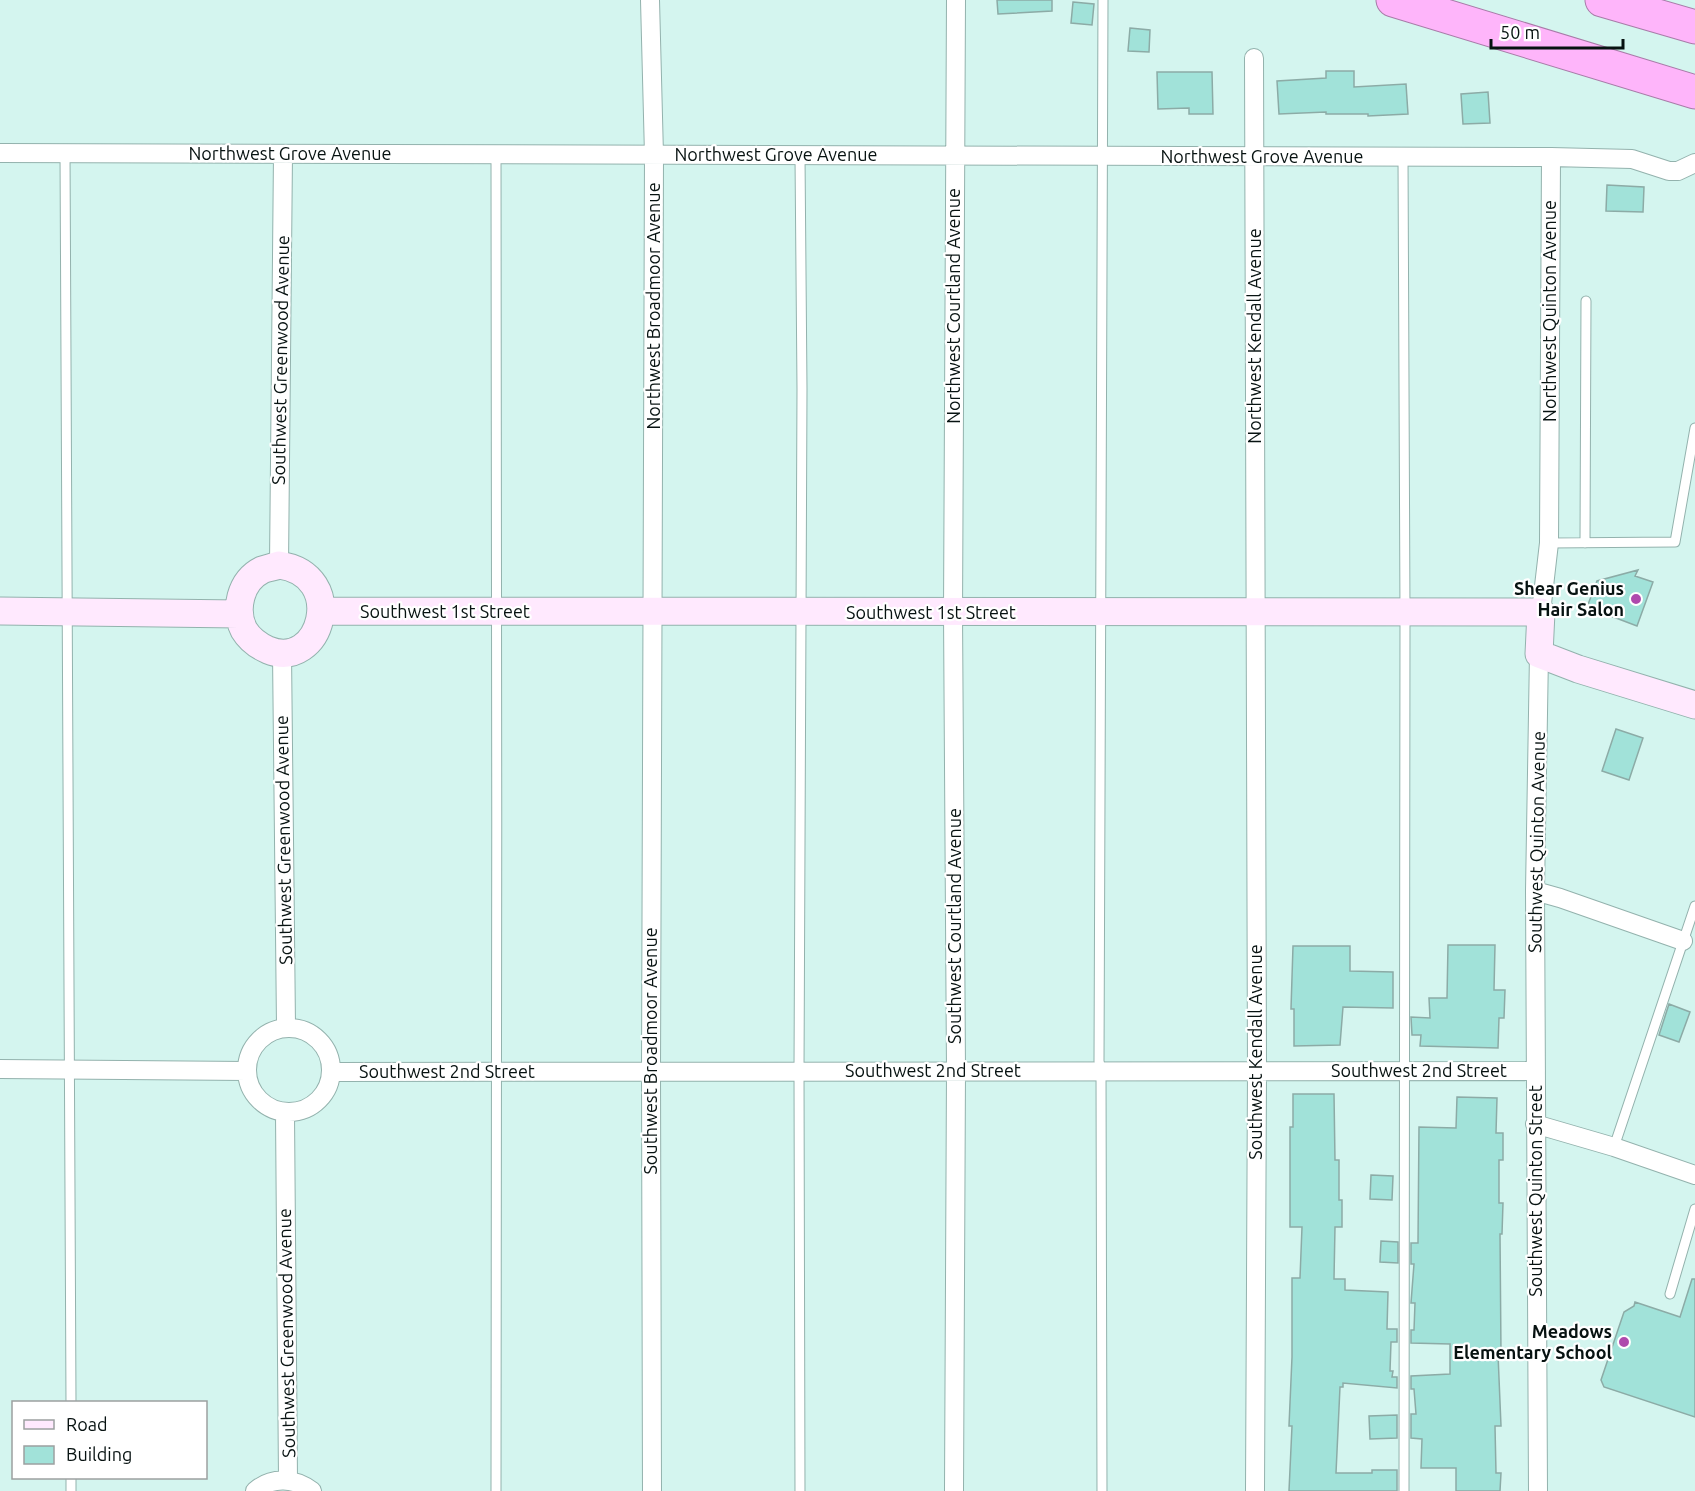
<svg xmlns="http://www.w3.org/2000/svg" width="1695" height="1491" font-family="Ubuntu,sans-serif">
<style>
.building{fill:#a1e2d9;stroke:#8caba6;stroke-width:1.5}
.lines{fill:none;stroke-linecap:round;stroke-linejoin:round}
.lane-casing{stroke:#93b2ad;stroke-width:11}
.street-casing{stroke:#93b2ad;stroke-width:20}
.secondary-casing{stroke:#93b2ad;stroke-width:29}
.highway-casing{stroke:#a87ca8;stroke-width:35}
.lane{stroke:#fff;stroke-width:9}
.street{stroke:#fff;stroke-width:18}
.secondary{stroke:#ffe9fe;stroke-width:27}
.highway{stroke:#feb5fa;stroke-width:33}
.poi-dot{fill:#af49ad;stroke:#fff;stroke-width:2}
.labels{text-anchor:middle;stroke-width:4.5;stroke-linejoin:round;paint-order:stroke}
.street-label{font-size:18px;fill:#071211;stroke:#fff}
.poi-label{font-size:18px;font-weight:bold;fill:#071211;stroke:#fff;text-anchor:end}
</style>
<rect width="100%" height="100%" fill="#d4f5ef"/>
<path class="building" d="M 997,0 L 1052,0 L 1052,11 L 998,14 Z
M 1073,2 L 1094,4 L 1092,25 L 1071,23 Z
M 1130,28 L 1150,30 L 1149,52 L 1128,51 Z
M 1326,71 L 1354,71 L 1354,87 L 1406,84 L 1408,114 L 1368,116 L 1368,114 L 1326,114 L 1326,112 L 1279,114 L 1277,81 L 1326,78 Z
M 1157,72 L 1212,72 L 1213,114 L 1189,114 L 1189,108 L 1158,109 Z
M 1488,92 L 1490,123 L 1463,124 L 1461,94 Z
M 1607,185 L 1644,187 L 1643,212 L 1606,211 Z
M 1638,570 L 1635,576 L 1653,582 L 1637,626 L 1587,607 L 1597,581 Z
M 1616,729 L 1643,738 L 1629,780 L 1602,771 Z
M 1448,945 L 1495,945 L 1494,990 L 1505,990 L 1504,1018 L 1499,1018 L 1498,1048 L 1420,1046 L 1421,1035 L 1412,1035 L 1411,1017 L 1430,1018 L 1429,998 L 1447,998 Z
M 1293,946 L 1350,946 L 1350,971 L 1393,972 L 1393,1008 L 1343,1007 L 1340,1045 L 1294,1046 L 1294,1009 L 1291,1009 Z
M 1669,1004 L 1690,1012 L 1679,1042 L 1659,1035 Z
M 1293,1094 L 1334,1094 L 1335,1160 L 1339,1160 L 1339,1200 L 1342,1200 L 1342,1227 L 1335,1227 L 1334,1279 L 1345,1279 L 1345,1290 L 1388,1292 L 1387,1329 L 1397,1329 L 1397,1342 L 1391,1342 L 1390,1371 L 1393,1371 L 1392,1377 L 1397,1377 L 1397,1388 L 1343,1383 L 1343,1387 L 1340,1387 L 1336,1473 L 1372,1473 L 1372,1470 L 1397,1470 L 1397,1491 L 1289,1491 L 1292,1426 L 1289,1426 L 1292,1357 L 1292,1278 L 1300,1278 L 1302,1227 L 1290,1227 L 1290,1127 L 1293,1127 Z
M 1457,1097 L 1497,1098 L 1496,1133 L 1503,1133 L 1503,1160 L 1499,1160 L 1499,1203 L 1503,1203 L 1502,1234 L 1500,1234 L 1501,1354 L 1498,1354 L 1501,1426 L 1495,1426 L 1496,1473 L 1501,1473 L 1500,1491 L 1456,1491 L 1456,1468 L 1421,1468 L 1422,1439 L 1411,1438 L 1411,1414 L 1416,1414 L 1414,1389 L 1411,1389 L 1411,1376 L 1450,1374 L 1450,1344 L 1411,1343 L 1411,1330 L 1414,1330 L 1415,1303 L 1411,1303 L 1414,1264 L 1411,1264 L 1411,1243 L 1418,1243 L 1419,1127 L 1456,1128 Z
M 1371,1175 L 1393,1176 L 1392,1200 L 1370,1199 Z
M 1381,1241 L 1398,1242 L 1398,1263 L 1380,1262 Z
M 1692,1279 L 1695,1279 L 1695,1417 L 1604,1387 L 1601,1380 L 1624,1312 L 1634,1306 L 1635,1302 L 1680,1317 Z
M 1397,1415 L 1397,1438 L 1370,1439 L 1369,1416 Z"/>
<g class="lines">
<defs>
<path id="lane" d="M 65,152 L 71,1402
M 496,155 C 495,600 499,1046 496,1491
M 800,156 L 802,389 L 799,1071 L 800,1491
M 1403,156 L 1405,614 L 1404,1491
M 1549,543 L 1675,542 L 1695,428
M 1585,543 L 1586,301
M 1614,1147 L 1695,906
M 1670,1294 L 1695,1209
M 71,1478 L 71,1491
M 1102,1491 L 1101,1071 L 1099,1061 L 1103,0"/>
<path id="street" d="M 650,0 L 654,155 L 651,1071 L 652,1491
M 1254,58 L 1257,1072 L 1255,1491
M 0,153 L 1551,157 L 1632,159 L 1669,171 L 1678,171 L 1695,163
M 279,565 L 283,154
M 1541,612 L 1549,543 L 1551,157
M 282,653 L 286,1026
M 1535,891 L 1560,898 L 1683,941
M247 1070a42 42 0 1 1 84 0a42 42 0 1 1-84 0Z
M 0,1069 L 247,1071
M 331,1072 L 1536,1071
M 285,1114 L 288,1480
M 1535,1124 L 1614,1147 L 1695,1175
M 255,1491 C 272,1476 295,1478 312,1491
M 954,1491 L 956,1071 L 953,613 L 956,0
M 1538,1491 L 1535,891 L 1539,654"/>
<path id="secondary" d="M 279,565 C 349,575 321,672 268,650 C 259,646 250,640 244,630 C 234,610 240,581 262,570 C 267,568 274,567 279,565 Z
M 0,611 L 239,614
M 322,611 L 1541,612 L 1539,654 L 1578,669 L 1695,705"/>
<path id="highway" d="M 1393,0 L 1695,92
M 1602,0 L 1695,27"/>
</defs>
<use href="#lane" class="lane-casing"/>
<use href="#street" class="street-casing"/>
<use href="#secondary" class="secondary-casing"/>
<use href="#highway" class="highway-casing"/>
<use href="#lane" class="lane"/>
<use href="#street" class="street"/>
<use href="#secondary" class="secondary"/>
<use href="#highway" class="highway"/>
</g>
<g class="poi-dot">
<circle cx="1636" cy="599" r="6"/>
<circle cx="1624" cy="1342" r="6"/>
</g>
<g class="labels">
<g class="street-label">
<text x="290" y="160">Northwest Grove Avenue</text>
<text x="776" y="161">Northwest Grove Avenue</text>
<text x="1262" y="163">Northwest Grove Avenue</text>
<text transform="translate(654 306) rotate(-90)" y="6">Northwest Broadmoor Avenue</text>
<text transform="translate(954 306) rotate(-90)" y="6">Northwest Courtland Avenue</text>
<text transform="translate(1550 311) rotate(-90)" y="6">Northwest Quinton Avenue</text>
<text transform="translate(1255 336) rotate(-90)" y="6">Northwest Kendall Avenue</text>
<text transform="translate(281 360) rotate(-89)" y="6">Southwest Greenwood Avenue</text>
<text x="445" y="618">Southwest 1st Street</text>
<text x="931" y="619">Southwest 1st Street</text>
<text transform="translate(284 840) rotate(-91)" y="6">Southwest Greenwood Avenue</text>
<text transform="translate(1537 842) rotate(-89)" y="6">Southwest Quinton Avenue</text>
<text transform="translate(955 926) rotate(-90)" y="6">Southwest Courtland Avenue</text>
<text transform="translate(651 1051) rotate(-90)" y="6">Southwest Broadmoor Avenue</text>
<text transform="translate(1256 1052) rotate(-90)" y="6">Southwest Kendall Avenue</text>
<text x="933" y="1077">Southwest 2nd Street</text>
<text x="1419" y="1077">Southwest 2nd Street</text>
<text x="447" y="1078">Southwest 2nd Street</text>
<text transform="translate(1536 1191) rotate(-90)" y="6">Southwest Quinton Street</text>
<text transform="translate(287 1333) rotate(-91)" y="6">Southwest Greenwood Avenue</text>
</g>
<g class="poi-label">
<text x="1624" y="595">Shear Genius<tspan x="1624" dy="21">Hair Salon</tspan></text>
<text x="1612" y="1338">Meadows<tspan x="1612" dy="21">Elementary School</tspan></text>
</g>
</g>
<rect x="12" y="1401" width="195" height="78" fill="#ffffff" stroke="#9ca0a0" stroke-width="1.5"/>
<rect x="24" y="1420" width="30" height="9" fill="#ffe9fe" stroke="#9ca0a0" stroke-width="1.5"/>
<text x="66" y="1431" font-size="18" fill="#071211">Road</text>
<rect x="24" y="1446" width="30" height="18" fill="#a1e2d9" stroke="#9ca0a0" stroke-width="1.5"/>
<text x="66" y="1461" font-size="18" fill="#071211">Building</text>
<path d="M1491 39v9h132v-9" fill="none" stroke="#071211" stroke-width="3"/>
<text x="1500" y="39" font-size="18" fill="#071211" stroke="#ffffff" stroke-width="4.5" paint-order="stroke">50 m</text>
</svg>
